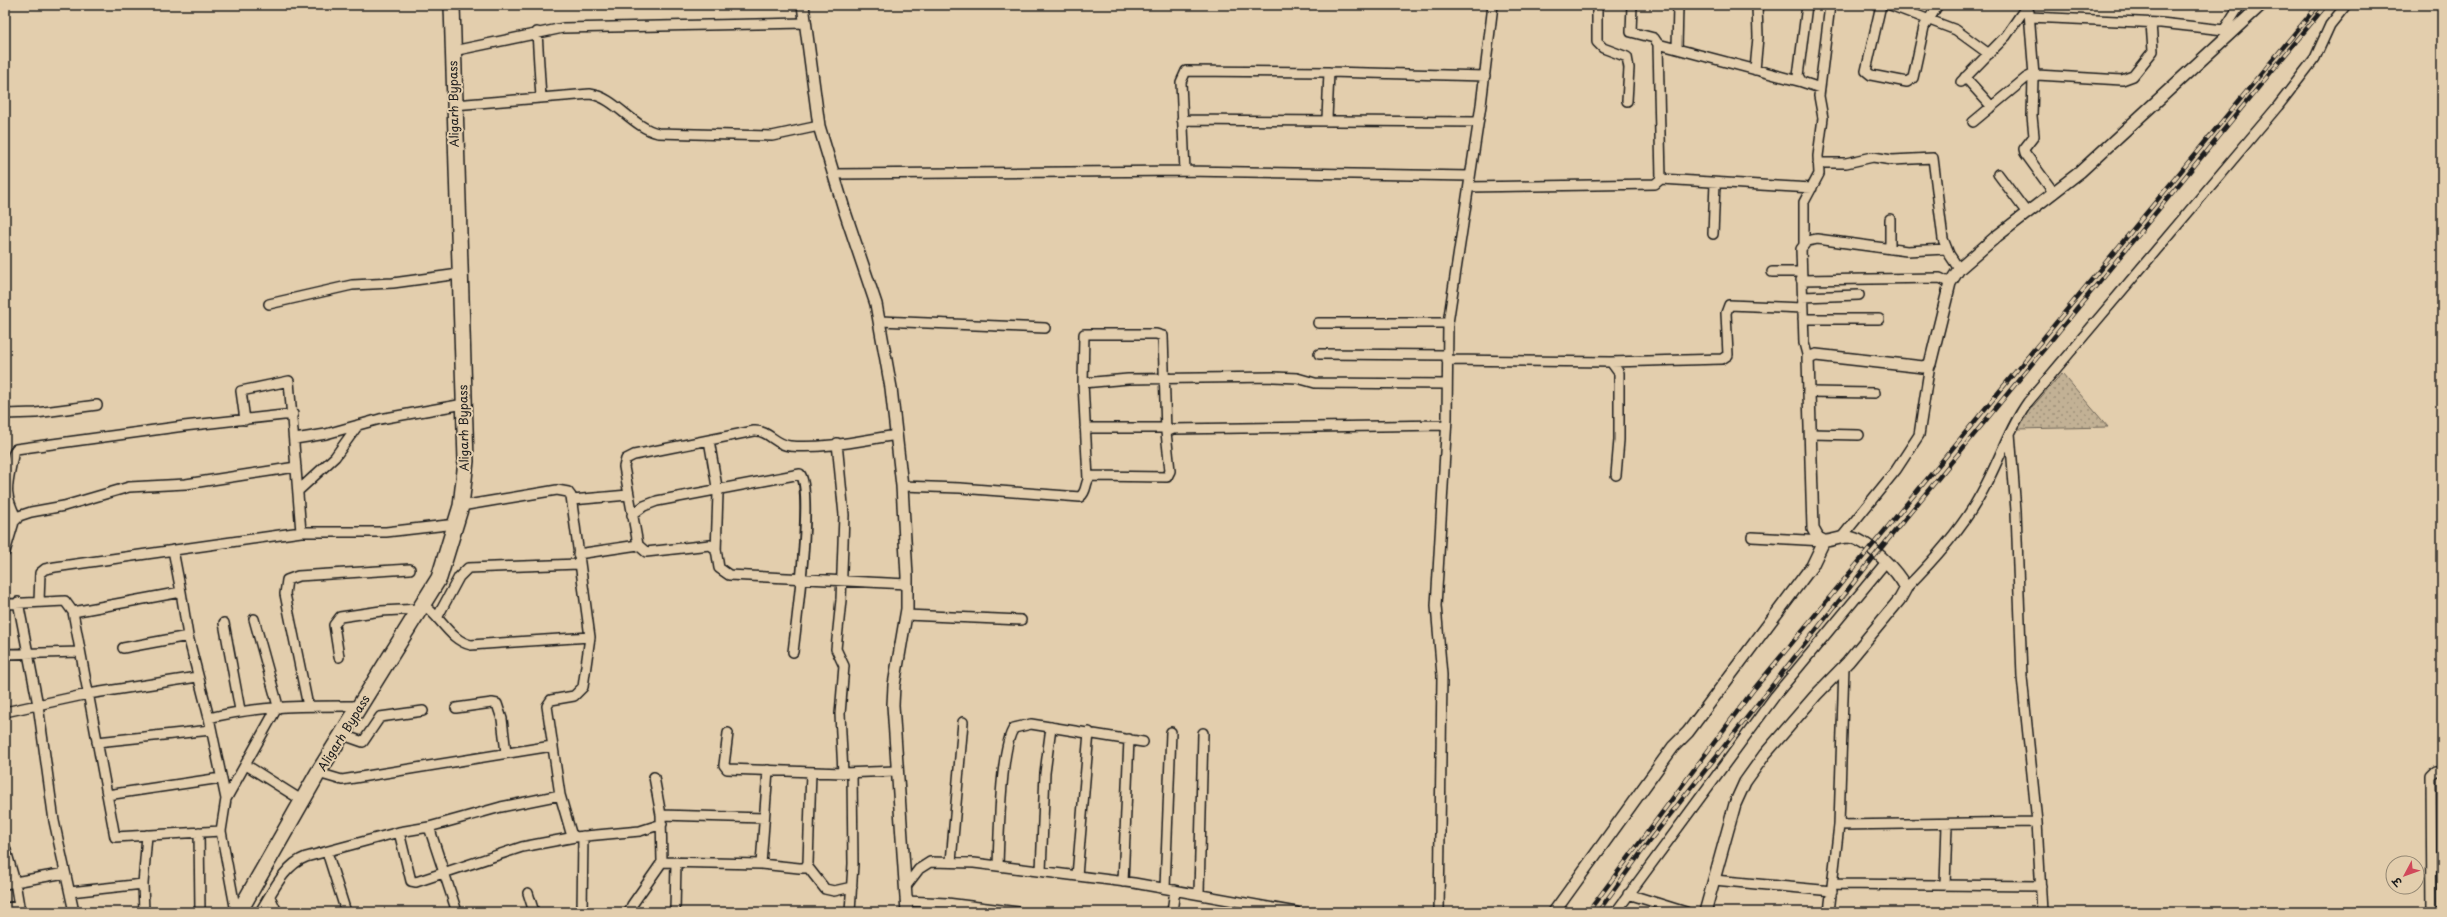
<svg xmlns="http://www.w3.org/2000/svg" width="2447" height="917" font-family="'Playpen Sans','Playpen Sans Deva',sans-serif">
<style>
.grass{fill:url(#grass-dots);stroke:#6f6658}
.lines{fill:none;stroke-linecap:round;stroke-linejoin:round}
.minor-casing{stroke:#1c1c1c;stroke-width:12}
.tertiary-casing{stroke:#1c1c1c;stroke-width:14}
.trunk-casing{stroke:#1c1c1c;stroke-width:18}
.minor{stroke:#e3cead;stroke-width:9}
.tertiary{stroke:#e3cead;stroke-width:11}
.trunk{stroke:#e3cead;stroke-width:15}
.rail-casing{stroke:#1c1c1c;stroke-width:4.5}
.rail{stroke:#e3cead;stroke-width:3;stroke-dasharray:9;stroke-linecap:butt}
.labels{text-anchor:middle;stroke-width:4;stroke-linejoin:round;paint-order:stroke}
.street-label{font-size:12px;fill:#1c1c1c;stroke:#e3cead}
</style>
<defs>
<pattern id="grass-dots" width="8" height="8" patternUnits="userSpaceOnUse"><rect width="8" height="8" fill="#c2b195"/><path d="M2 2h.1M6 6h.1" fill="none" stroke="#9d8f79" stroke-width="1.8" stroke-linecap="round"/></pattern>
</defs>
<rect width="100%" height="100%" fill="#e3cead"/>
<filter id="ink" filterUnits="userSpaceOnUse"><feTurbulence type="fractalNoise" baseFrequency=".025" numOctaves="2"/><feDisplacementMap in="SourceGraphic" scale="8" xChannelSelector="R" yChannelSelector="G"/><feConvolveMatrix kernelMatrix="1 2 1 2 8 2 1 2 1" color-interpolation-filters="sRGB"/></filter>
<g filter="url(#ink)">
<path class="grass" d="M 2062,373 L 2108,427 L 2017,429 L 2021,420 Z"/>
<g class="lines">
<defs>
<path id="minor" d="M 1597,5 L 1597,42 L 1603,48 L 1627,57 L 1629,68 L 1627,101
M 1807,5 L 1798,76 L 1802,82 L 1820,88
M 1881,5 L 1866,71 L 1871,75 L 1907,82 L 1913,78 L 1924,27 L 1938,5
M 1890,5 L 1956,30 L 1989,54
M 2029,12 L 2034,76
M 2030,17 L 2161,23 L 2224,30 L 2240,5
M 537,32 L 541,98
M 1658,44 L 1802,82
M 1677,49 L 1678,5
M 453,51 L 563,28 L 805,23
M 1755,70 L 1758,37 L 1757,5
M 1965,77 L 1992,107
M 1961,82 L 2006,36 L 2024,10 L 2027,10
M 454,105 L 590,94 C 615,97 632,127 658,133 L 772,136 L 819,126
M 1327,119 L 1329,72
M 1182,120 L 1478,122
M 1973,122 L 2026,78 L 2034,74
M 1818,163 L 1846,163 L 1873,157 L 1892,160 L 1933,158 L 1943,239 L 1949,254 L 1959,269
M 1185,171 L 1181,82 L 1186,71 L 1329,72 L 1485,76
M 833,174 L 1185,171 L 1470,176
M 1998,174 L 2027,213
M 1661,179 L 1812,188
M 1469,187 L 1655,184 L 1661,179 L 1658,44 L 1654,38 L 1631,32 L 1632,5
M 2054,193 L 2025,153 L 2024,149 L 2034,136 L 2032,116 L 2033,78 L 2037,75 L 2122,80 L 2133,76 L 2153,51 L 2151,23
M 1713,234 L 1715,183
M 1804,244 L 1804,202 L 1819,174 L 1818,156 L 1823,118 L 1819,96 L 1830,5
M 1890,249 L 1890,219
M 1772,272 L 1801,272
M 1801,280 L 1940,278 L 1950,283
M 1802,297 L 1859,295
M 269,304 L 352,285 L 393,283 L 459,274
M 1803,319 L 1879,319
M 880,321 L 1045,328
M 1318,323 L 1448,323
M 1319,354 L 1447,355
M 1808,358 L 1804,343 L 1801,249 L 1807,241 L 1817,239 L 1907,251 L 1946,249
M 1447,360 L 1611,362 L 1619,373 L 1619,440 L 1616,475
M 1611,362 L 1722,359 L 1728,355 L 1726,313 L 1729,305 L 1803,308
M 1083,383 L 1128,379 L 1274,377 L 1297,378 L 1315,383 L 1447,384
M 1808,392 L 1875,393
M 5,414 L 36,413 L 97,405
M 245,420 L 241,391 L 289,381 L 301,532
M 1085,428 L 1166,428
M 2010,433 L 2016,511 L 2022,677 L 2037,822 L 2042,912
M 1810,434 L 1859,435
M 897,435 C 863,440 825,449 790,446 C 775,445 769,430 754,431 L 634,455 L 626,459 L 624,467 L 637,539 L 638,545 L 646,552 L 710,545 L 716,549 L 719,568 L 729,575 L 907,584
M 295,439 L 326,434 L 380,419 L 464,404
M 709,440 L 718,493 L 716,552
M 837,443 L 844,515 L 841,600 L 836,649 L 844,666 L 840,714 L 843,773
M 1088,479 L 1083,383 L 1084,334 L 1156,334 L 1163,336 L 1166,432
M 902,486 L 960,488 L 1080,497 C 1088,491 1084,482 1091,476 L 1167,477 L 1170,471 L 1166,432 L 1173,429 L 1446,425
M 298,491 L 335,457 L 358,425
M 572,500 L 628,495
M 461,506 L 557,490 L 568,492 L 571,496 L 590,637 L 583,687 L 574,696 L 551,700 L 547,706 L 560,795 L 571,833 L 575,837 L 640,831 L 662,824
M 632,515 L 644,506 L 657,501 L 800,474 C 814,487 796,627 793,652
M 5,519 L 17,519 C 2,491 8,484 13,455 L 16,449 L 184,426 L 293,414
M 1752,537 L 1824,541
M 1841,538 L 1896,470 L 1919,435 L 1930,364
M 173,550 L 181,592
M 5,552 L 14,522 L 19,516 L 31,512 L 64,506 L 129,487 L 186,484 L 296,467
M 578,554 L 638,545
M 1906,588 C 1934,560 1963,528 1982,492 C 1999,462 2008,430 2028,402 L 2278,106 L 2315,58 L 2330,25 L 2346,5
M 18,602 L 38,705 L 54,821 L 74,912
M 39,602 L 40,573 L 45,569 L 55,567 L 301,532 L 386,532 L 456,524
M 5,604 L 65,601 L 73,612 L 115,837 L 221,831
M 422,604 C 441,616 449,640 471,645 L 590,637
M 73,612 L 181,592 L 188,636 L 209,718 L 226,799 L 221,831 L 236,912
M 906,615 L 1021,620
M 438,616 L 459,577 L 468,568 L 579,564
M 224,623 L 240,710
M 123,648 L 188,636
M 5,654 L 80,652
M 339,657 L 334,625 L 340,617 L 381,611 L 420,609
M 308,706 L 285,594 L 287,580 L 298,576 L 410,569
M 456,708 L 492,703 L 497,704 L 502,719 L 506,753
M 5,712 L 88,694 L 197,677
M 209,718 C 261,705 308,706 362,706
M 728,733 L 724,765 L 727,769 L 843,773 L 896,771
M 343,735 L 363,742 L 380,717 L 423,711
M 97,742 L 211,730
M 246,765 L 303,801
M 318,773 L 342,780 L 552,746
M 654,777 L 661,815 L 662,862 L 761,864 L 799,868 L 805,868 L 808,863 L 811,772
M 107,795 L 221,778
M 226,799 L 278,706 L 254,619
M 661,815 L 764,818
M 1839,825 L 2037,822
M 429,827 L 457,912
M 199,832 L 200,912
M 399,832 L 411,881 L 416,882 L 522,847 L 575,837
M 5,847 L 15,882 L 5,884
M 327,852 L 346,912
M 951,862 L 963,722
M 761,864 L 768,770
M 807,866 L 825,889 L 834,891 L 852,887
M 998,866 C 999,838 1000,747 1014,728 L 1031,724 L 1143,742
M 1041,871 L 1045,773 L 1051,727
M 1077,876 L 1089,732
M 1714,880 L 1832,891
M 1123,882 L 1129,739
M 1833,884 L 2041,886
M 1945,885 L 1947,825
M 906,886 L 919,869 L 930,862 L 974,863 L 1134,883 L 1296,912
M 1165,888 L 1171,732
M 70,892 L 143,884
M 528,893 L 534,912
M 1199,893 L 1203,733
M 1628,894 L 1686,912
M 270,897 L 277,912
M 906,901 L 947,903 L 1018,912
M 5,908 L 19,906 L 15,882 L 65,873
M 144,912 L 143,884 L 147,835
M 260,912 C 272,893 284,865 306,857 L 399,832 L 429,827 L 501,807 L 560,795
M 582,912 L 583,836
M 629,912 L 632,905 L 662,862
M 675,912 L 676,862
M 850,912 L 853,864 L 852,773
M 1172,912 L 1175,890
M 1439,912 L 1442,675 L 1436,606 L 1447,418 L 1448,323 L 1481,105 L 1493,5
M 1616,912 L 1775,696 L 1886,562
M 1829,912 L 1839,825 L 1844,666
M 2432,912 L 2431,776 L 2436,771 L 2442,771"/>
<path id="tertiary" d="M 803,5 L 819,126 L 845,212 L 876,304 L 891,388 L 902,486 L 907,576 L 907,609 L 894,685 L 893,705 L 907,912
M 1554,912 L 1673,747 L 1688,732 L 1812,566 L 1824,541
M 1705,912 L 1735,804 L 1745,782 L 1765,754 L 1816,695 L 1848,662 L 1900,599 L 1906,588 C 1898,572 1868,539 1848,537 C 1840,537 1832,541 1824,541 L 1818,538 L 1813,529 L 1808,358 L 1816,355 L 1923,367 L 1930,364 L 1950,283 L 1959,269 L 1997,236 L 2080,172 L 2261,5"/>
<path id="trunk" d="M 239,912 L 318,773 L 439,578 L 461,506 L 466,461 L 452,5"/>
</defs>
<use href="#minor" class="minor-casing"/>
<use href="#tertiary" class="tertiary-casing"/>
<use href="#trunk" class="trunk-casing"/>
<use href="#minor" class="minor"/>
<use href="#tertiary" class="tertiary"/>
<use href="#trunk" class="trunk"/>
<defs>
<path id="rail" d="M 1588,912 L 1754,689 L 2318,5
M 1598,912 L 1650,840 L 1877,553 L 2326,5"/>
</defs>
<use href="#rail" class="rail-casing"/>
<use href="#rail" class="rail"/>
</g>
</g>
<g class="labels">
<g class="street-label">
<text transform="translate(454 104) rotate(-91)" y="4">Aligarh Bypass</text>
<text transform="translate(464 428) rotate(-91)" y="4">Aligarh Bypass</text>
<text transform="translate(344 733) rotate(-58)" y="4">Aligarh Bypass</text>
</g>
</g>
<rect width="2447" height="917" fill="none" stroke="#e3cead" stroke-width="20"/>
<rect x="10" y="10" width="2427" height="897" fill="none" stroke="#1c1c1c" stroke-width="1.5" filter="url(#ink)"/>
<g transform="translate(2405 875) rotate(229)"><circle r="19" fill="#e3cead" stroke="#938773"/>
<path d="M0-3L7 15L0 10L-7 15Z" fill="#d1495b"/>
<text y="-6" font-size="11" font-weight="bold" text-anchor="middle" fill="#1c1c1c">उ</text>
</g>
</svg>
